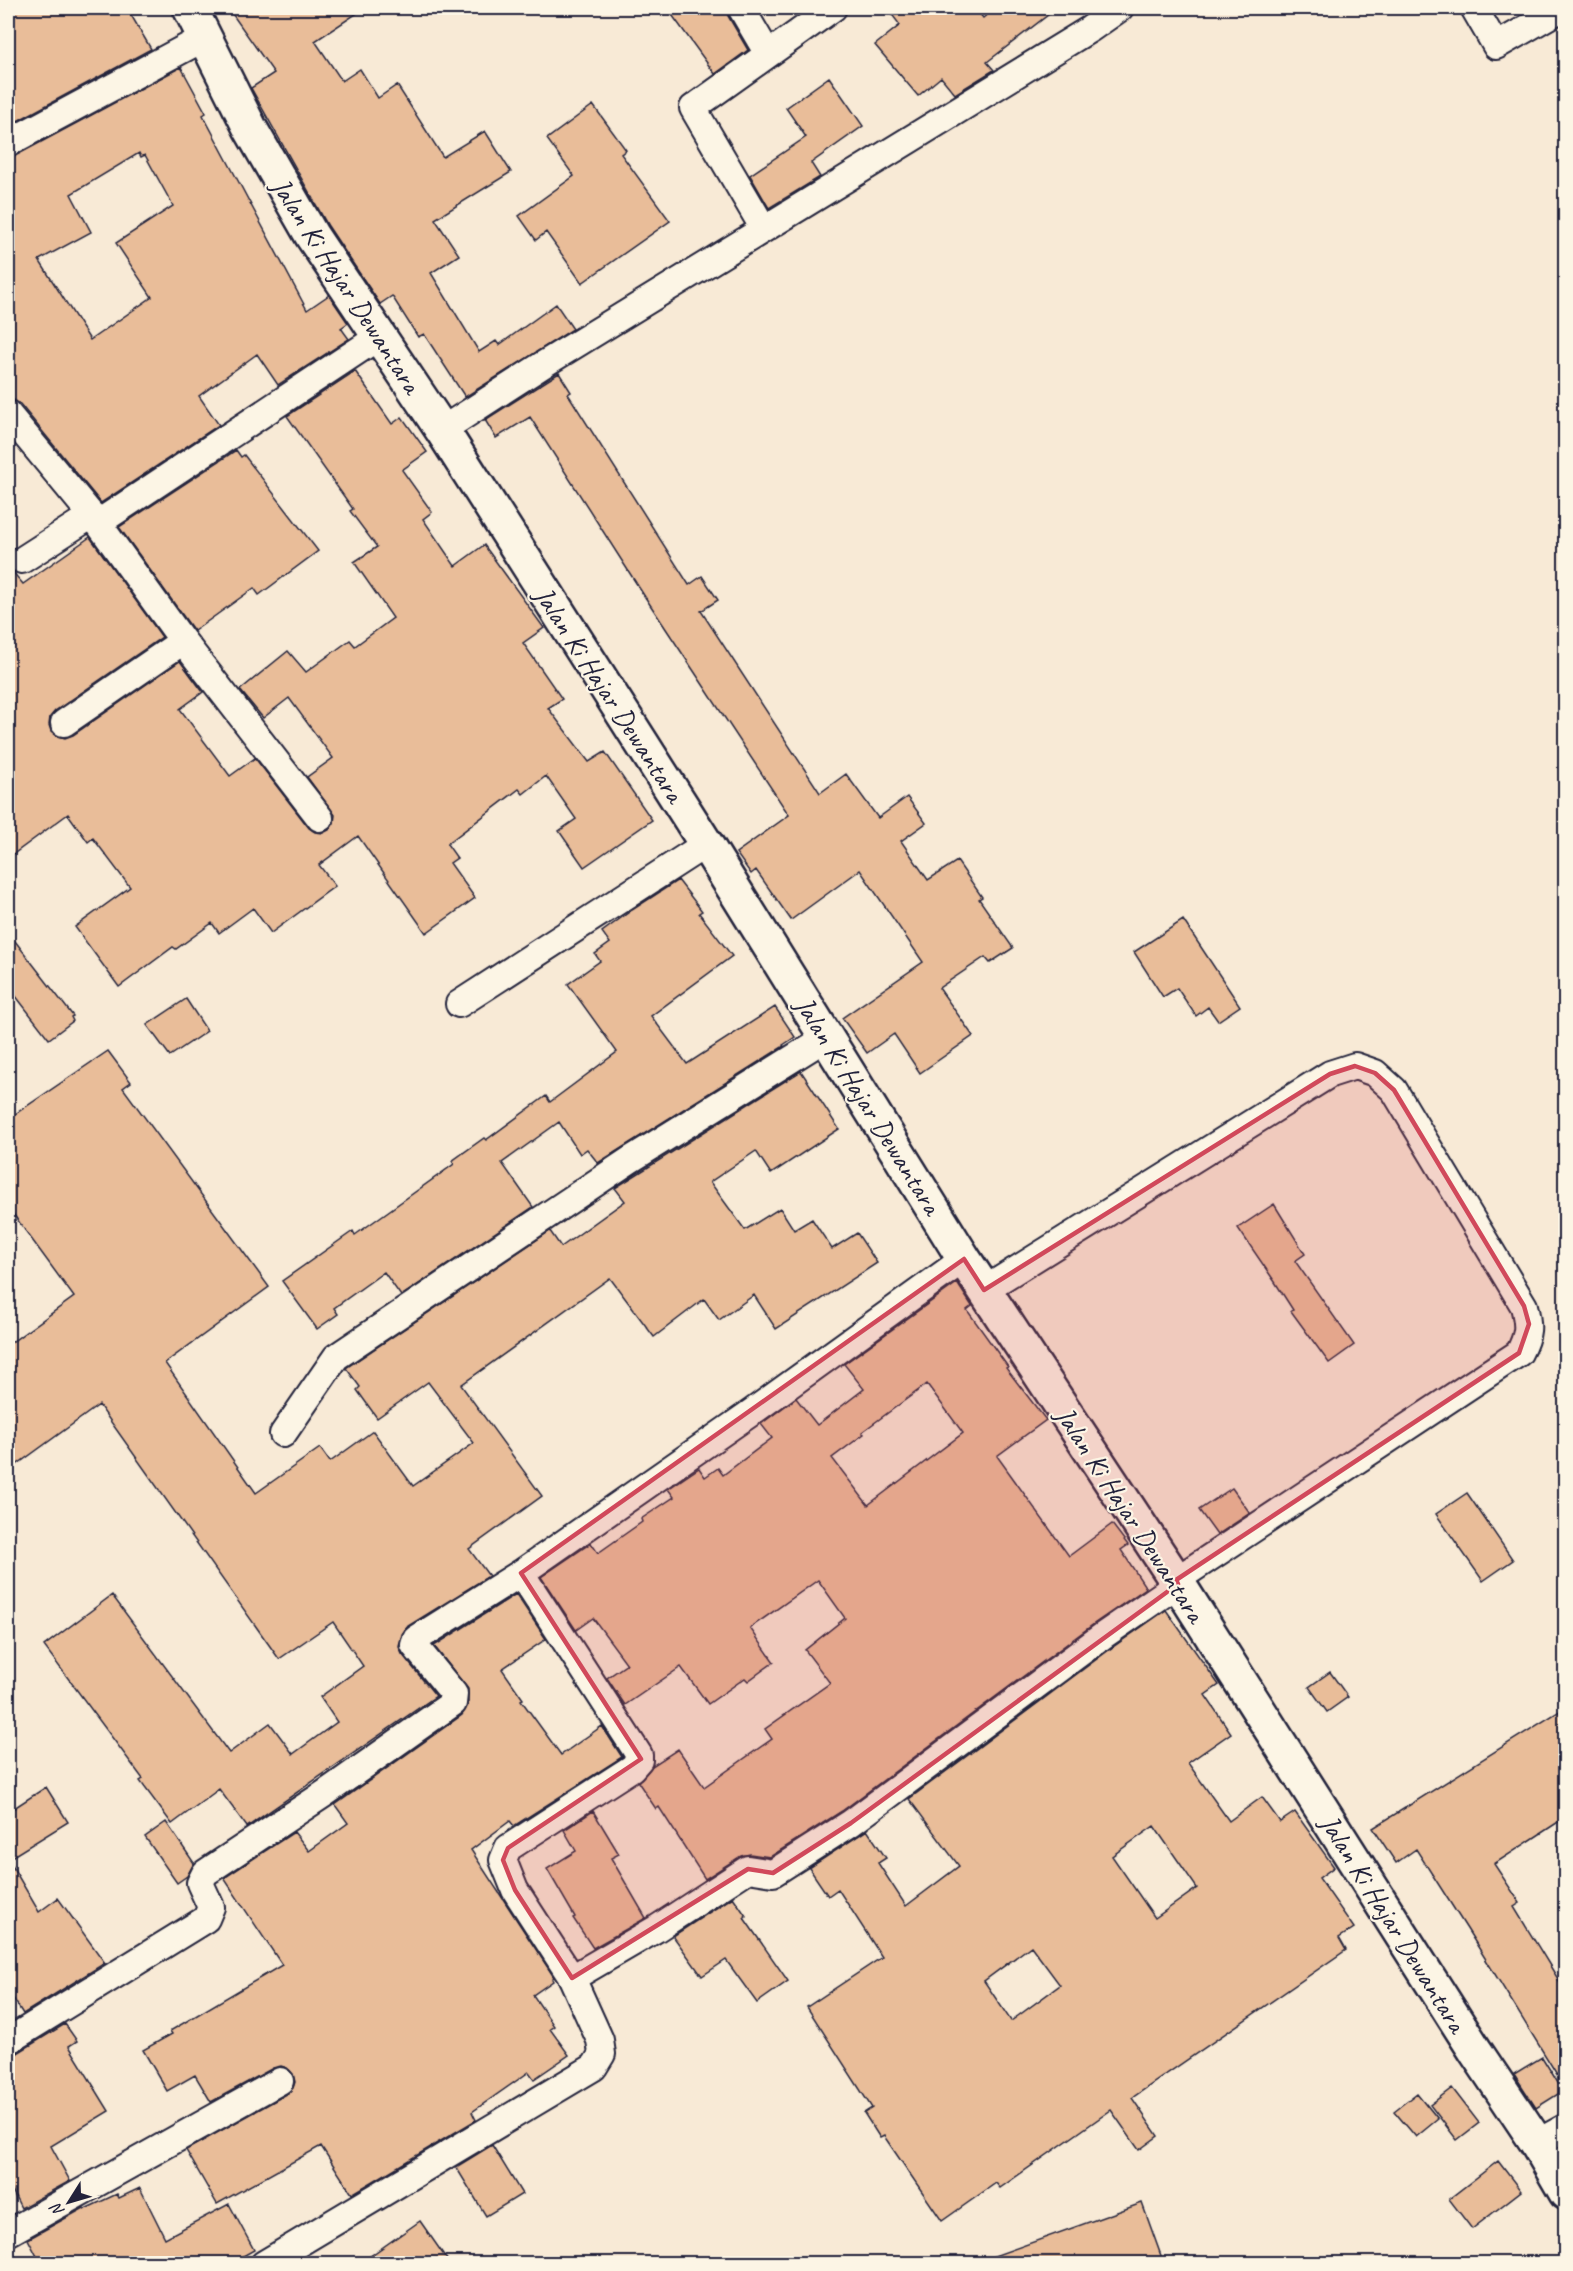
<svg xmlns="http://www.w3.org/2000/svg" width="1573" height="2271" font-family="Caveat,sans-serif">
<style>
.building{fill:#e9bd99;stroke:#22223b;stroke-width:1.5;fill-rule:evenodd}
.lines{fill:none;stroke-linecap:round;stroke-linejoin:round}
.street-casing{stroke:#22223b;stroke-width:30}
.secondary-casing{stroke:#22223b;stroke-width:38}
.street{stroke:#fcf5e5;stroke-width:26}
.secondary{stroke:#fcf5e5;stroke-width:33}
.marked{fill:#d1495b;fill-opacity:0.2;stroke:#d1495b;stroke-width:4.5;stroke-linejoin:round}
.labels{text-anchor:middle;stroke-width:4.5;stroke-linejoin:round;paint-order:stroke}
.street-label{font-size:28px;fill:#22223b;stroke:#fcf5e5}
</style>
<rect width="100%" height="100%" fill="#f8ead6"/>
<filter id="ink" filterUnits="userSpaceOnUse"><feTurbulence type="fractalNoise" baseFrequency=".0167" numOctaves="2"/><feDisplacementMap in="SourceGraphic" scale="12" xChannelSelector="R" yChannelSelector="G"/><feConvolveMatrix kernelMatrix="1 2 1 2 8 2 1 2 1" color-interpolation-filters="sRGB"/></filter>
<g filter="url(#ink)">
<path class="building" d="M 8,8 L 127,8 L 151,49 L 8,126 Z
M 228,8 L 365,8 L 315,41 L 342,81 L 360,69 L 378,98 L 397,85 L 443,157 L 485,131 L 511,172 L 435,219 L 459,255 L 431,273 L 479,352 L 496,341 L 499,345 L 556,304 L 573,329 L 465,397 L 424,334 L 418,337 L 392,296 L 380,304 L 328,226 L 251,88 L 274,73 Z
M 667,8 L 726,8 L 728,16 L 748,50 L 715,74 Z
M 887,8 L 975,8 L 983,18 L 995,8 L 1057,8 L 987,62 L 994,70 L 955,94 L 941,77 L 918,96 L 875,45 L 900,25 Z
M 181,67 L 206,113 L 203,115 L 307,310 L 329,295 L 348,323 L 341,328 L 349,339 L 278,385 L 257,354 L 199,396 L 219,425 L 101,503 L 20,404 L 14,400 L 8,399 L 8,158 L 15,156 ZM 139,153 L 141,157 L 145,155 L 173,206 L 116,243 L 152,297 L 90,340 L 39,260 L 91,232 L 71,194 Z
M 829,77 L 863,126 L 811,163 L 820,177 L 769,208 L 750,175 L 806,137 L 786,108 Z
M 593,105 L 626,150 L 621,154 L 670,221 L 582,283 L 546,232 L 536,240 L 519,216 L 574,176 L 547,139 Z
M 355,371 L 392,424 L 402,417 L 427,452 L 402,470 L 432,512 L 423,519 L 455,566 L 484,545 L 544,628 L 523,643 L 562,699 L 548,708 L 589,762 L 605,752 L 652,820 L 584,867 L 559,831 L 576,819 L 546,776 L 523,794 L 519,789 L 447,844 L 457,858 L 450,863 L 475,898 L 426,933 L 358,836 L 319,865 L 335,886 L 271,933 L 253,908 L 219,933 L 212,923 L 176,949 L 173,947 L 119,987 L 75,927 L 130,887 L 93,838 L 88,842 L 68,814 L 8,858 L 8,562 L 10,569 L 23,584 L 90,537 L 162,637 L 55,711 L 50,717 L 49,725 L 51,731 L 57,736 L 65,738 L 73,735 L 180,661 L 203,692 L 180,709 L 230,776 L 255,758 L 309,828 L 315,832 L 323,833 L 329,830 L 334,823 L 335,815 L 307,777 L 333,758 L 289,698 L 263,718 L 240,690 L 288,651 L 306,672 L 350,640 L 355,646 L 393,618 L 354,562 L 377,547 L 350,511 L 353,509 L 287,416 Z
M 559,373 L 571,392 L 568,394 L 689,585 L 702,576 L 718,600 L 701,611 L 820,793 L 846,774 L 878,818 L 907,797 L 926,823 L 901,841 L 928,880 L 957,861 L 982,897 L 979,899 L 1013,948 L 990,963 L 985,957 L 939,988 L 973,1036 L 920,1073 L 894,1034 L 867,1053 L 842,1018 L 923,962 L 860,870 L 791,920 L 756,870 L 751,874 L 736,853 L 789,815 L 645,597 L 530,417 L 496,438 L 485,420 Z
M 236,450 L 241,457 L 244,455 L 318,551 L 259,595 L 254,588 L 194,631 L 119,527 Z
M 678,880 L 702,911 L 699,913 L 732,956 L 651,1016 L 687,1064 L 775,1007 L 795,1037 L 783,1045 L 784,1046 L 598,1163 L 587,1149 L 580,1154 L 559,1122 L 502,1163 L 533,1207 L 401,1296 L 384,1272 L 334,1308 L 338,1314 L 317,1329 L 282,1281 L 353,1231 L 355,1235 L 454,1164 L 452,1161 L 484,1138 L 486,1140 L 546,1096 L 550,1102 L 617,1052 L 568,984 L 600,961 L 595,954 L 610,943 L 602,932 L 632,910 Z
M 1183,920 L 1240,1006 L 1218,1021 L 1208,1007 L 1196,1016 L 1177,988 L 1163,997 L 1134,952 Z
M 8,932 L 73,1016 L 71,1017 L 73,1021 L 49,1039 L 8,986 Z
M 186,999 L 207,1031 L 170,1056 L 147,1025 Z
M 108,1051 L 131,1082 L 123,1088 L 269,1287 L 165,1363 L 256,1493 L 320,1448 L 330,1462 L 373,1431 L 413,1486 L 474,1443 L 428,1382 L 377,1418 L 357,1390 L 360,1387 L 346,1368 L 550,1231 L 561,1247 L 625,1201 L 615,1188 L 801,1071 L 839,1129 L 771,1174 L 756,1151 L 710,1182 L 745,1230 L 780,1208 L 794,1230 L 812,1219 L 832,1249 L 857,1233 L 877,1263 L 776,1329 L 754,1295 L 719,1320 L 704,1299 L 654,1337 L 610,1278 L 461,1385 L 542,1496 L 469,1549 L 489,1576 L 408,1626 L 402,1634 L 399,1647 L 402,1654 L 436,1696 L 247,1827 L 219,1789 L 172,1824 L 140,1781 L 143,1779 L 44,1646 L 112,1595 L 229,1753 L 270,1723 L 293,1754 L 337,1722 L 320,1697 L 363,1666 L 333,1622 L 279,1659 L 99,1405 L 8,1471 L 8,1345 L 74,1297 L 8,1207 L 8,1119 Z
M 1274,1204 L 1305,1254 L 1295,1261 L 1354,1345 L 1329,1363 L 1291,1311 L 1293,1310 L 1275,1282 L 1238,1228 Z
M 957,1283 L 972,1306 L 967,1310 L 1008,1367 L 1006,1368 L 1046,1420 L 997,1456 L 1069,1556 L 1112,1524 L 1128,1545 L 1121,1550 L 1146,1588 L 1095,1623 L 842,1811 L 770,1857 L 750,1854 L 741,1856 L 705,1879 L 659,1807 L 656,1809 L 638,1782 L 652,1766 L 678,1749 L 704,1787 L 772,1739 L 765,1729 L 830,1683 L 805,1650 L 845,1618 L 818,1580 L 750,1628 L 774,1662 L 748,1681 L 745,1678 L 708,1704 L 681,1667 L 625,1705 L 607,1678 L 627,1664 L 593,1618 L 576,1630 L 541,1577 L 591,1543 L 598,1553 L 642,1522 L 641,1519 L 674,1497 L 668,1489 L 699,1468 L 705,1477 L 718,1468 L 723,1475 L 772,1438 L 761,1424 L 796,1398 L 817,1425 L 864,1389 L 844,1364 ZM 927,1384 L 963,1433 L 868,1505 L 832,1458 L 864,1434 L 862,1432 Z
M 1232,1488 L 1250,1513 L 1217,1535 L 1199,1510 Z
M 1467,1493 L 1513,1560 L 1483,1581 L 1436,1514 Z
M 516,1594 L 546,1639 L 502,1669 L 523,1699 L 521,1700 L 561,1755 L 602,1726 L 622,1757 L 514,1826 L 510,1821 L 471,1850 L 554,1977 L 552,1979 L 553,1981 L 533,1995 L 554,2026 L 550,2029 L 569,2055 L 534,2079 L 529,2072 L 472,2112 L 476,2120 L 352,2194 L 321,2146 L 217,2204 L 186,2150 L 287,2094 L 293,2088 L 295,2082 L 293,2074 L 287,2068 L 281,2066 L 273,2068 L 211,2102 L 195,2075 L 167,2091 L 143,2050 L 172,2034 L 170,2031 L 282,1965 L 224,1878 L 294,1832 L 309,1851 L 348,1823 L 335,1805 L 462,1715 L 468,1705 L 468,1689 L 434,1646 Z
M 1166,1610 L 1219,1685 L 1205,1695 L 1231,1733 L 1188,1763 L 1229,1821 L 1262,1797 L 1280,1822 L 1295,1812 L 1334,1867 L 1319,1878 L 1354,1928 L 1339,1938 L 1346,1950 L 1132,2098 L 1158,2136 L 1139,2150 L 1111,2110 L 1000,2188 L 996,2183 L 942,2221 L 884,2136 L 880,2138 L 864,2113 L 872,2108 L 807,2007 L 882,1957 L 838,1889 L 828,1896 L 809,1868 L 867,1830 L 886,1858 L 878,1863 L 906,1906 L 959,1866 L 909,1799 L 1113,1647 ZM 1154,1826 L 1197,1888 L 1155,1918 L 1112,1856 ZM 1031,1946 L 1060,1985 L 1011,2021 L 984,1981 Z
M 1330,1672 L 1348,1697 L 1327,1712 L 1309,1687 Z
M 1566,1707 L 1566,1817 L 1494,1864 L 1520,1903 L 1514,1907 L 1566,1992 L 1566,2089 L 1467,1929 L 1416,1849 L 1396,1863 L 1373,1828 Z
M 46,1787 L 68,1822 L 8,1859 L 39,1912 L 58,1898 L 105,1963 L 23,2014 L 8,1990 L 8,1812 Z
M 593,1811 L 619,1854 L 611,1858 L 646,1918 L 593,1948 L 573,1918 L 575,1917 L 547,1869 L 576,1851 L 564,1830 Z
M 166,1822 L 194,1863 L 187,1876 L 177,1883 L 145,1837 Z
M 733,1897 L 746,1916 L 744,1918 L 788,1981 L 757,2003 L 726,1960 L 702,1976 L 673,1936 Z
M 65,2024 L 77,2041 L 69,2046 L 109,2111 L 51,2146 L 70,2181 L 21,2208 L 8,2182 L 8,2056 L 16,2054 Z
M 1542,2057 L 1563,2091 L 1536,2108 L 1514,2074 Z
M 1452,2088 L 1479,2123 L 1457,2140 L 1430,2105 Z
M 1417,2093 L 1438,2119 L 1416,2137 L 1394,2111 Z
M 492,2145 L 522,2194 L 486,2216 L 456,2167 Z
M 1498,2161 L 1521,2191 L 1472,2229 L 1449,2199 Z
M 140,2188 L 165,2238 L 229,2204 L 254,2250 L 229,2264 L 41,2264 L 28,2239 L 84,2208 L 85,2209 L 117,2194 L 119,2198 Z
M 1142,2203 L 1164,2264 L 983,2264 L 983,2260 Z
M 420,2221 L 450,2264 L 359,2264 Z"/>
<g class="lines">
<defs>
<path id="street" d="M 741,8 L 768,54
M 1474,8 L 1496,46 L 1562,8
M 8,143 L 204,38
M 764,229 L 693,108 L 833,8
M 8,414 L 98,523 L 380,336
M 442,430 L 544,364 L 1090,29 L 1120,8
M 98,523 L 183,641 L 320,818
M 22,560 L 92,515
M 64,723 L 183,641
M 459,1004 L 706,844
M 984,1290 L 1330,1074 L 1355,1066 L 1375,1073 L 1394,1090 L 1524,1306 C 1529,1326 1529,1334 1519,1353 L 1176,1580
M 283,1434 L 336,1357 L 630,1160 L 827,1037
M 572,1978 L 656,1929 L 748,1869 L 773,1873 L 851,1823 L 1104,1635 L 1178,1584
M 8,2041 L 206,1919 L 211,1907 L 200,1883 L 205,1873 L 324,1794 L 453,1703 L 454,1694 L 414,1645 L 416,1639 L 521,1573 L 752,1412 L 964,1259
M 1537,2143 L 1566,2127
M 8,2233 L 280,2081
M 264,2264 L 594,2067 L 602,2054 L 600,2040 L 572,1978 L 515,1890 L 503,1860 L 508,1848 L 632,1768 L 639,1760 L 639,1755 L 521,1573"/>
<path id="secondary" d="M 190,8 L 250,128 L 312,236 L 442,430 L 706,844 L 964,1259 L 1176,1580 L 1476,2052 L 1537,2143 L 1566,2193"/>
</defs>
<use href="#street" class="street-casing"/>
<use href="#secondary" class="secondary-casing"/>
<use href="#street" class="street"/>
<use href="#secondary" class="secondary"/>
</g>
</g>
<path class="marked" d="M 1355,1066 L 1375,1073 L 1394,1090 L 1524,1306 L 1529,1324 L 1519,1353 L 1176,1580 L 1178,1584 L 851,1823 L 773,1873 L 748,1869 L 572,1978 L 515,1890 L 503,1860 L 508,1848 L 641,1759 L 521,1573 L 964,1259 L 984,1290 L 1330,1074 Z"/>
<g class="labels">
<g class="street-label">
<text transform="translate(347 285) rotate(57)" y="10">Jalan Ki Hajar Dewantara</text>
<text transform="translate(610 694) rotate(57)" y="10">Jalan Ki Hajar Dewantara</text>
<text transform="translate(869 1105) rotate(58)" y="10">Jalan Ki Hajar Dewantara</text>
<text transform="translate(1131 1514) rotate(57)" y="10">Jalan Ki Hajar Dewantara</text>
<text transform="translate(1394 1923) rotate(58)" y="10">Jalan Ki Hajar Dewantara</text>
</g>
</g>
<rect width="1573" height="2271" fill="none" stroke="#fcf5e5" stroke-width="30"/>
<rect x="15" y="15" width="1543" height="2241" fill="none" stroke="#22223b" stroke-width="2" filter="url(#ink)"/>
<g transform="translate(69 2202) rotate(233)" stroke="#fcf5e5" stroke-width="4.5" paint-order="stroke">
<path d="M0-4.5L10 22L0 15L-10 22Z" fill="#22223b"/>
<text y="-9" font-size="16" font-weight="bold" text-anchor="middle" fill="#22223b">N</text>
</g>
</svg>
